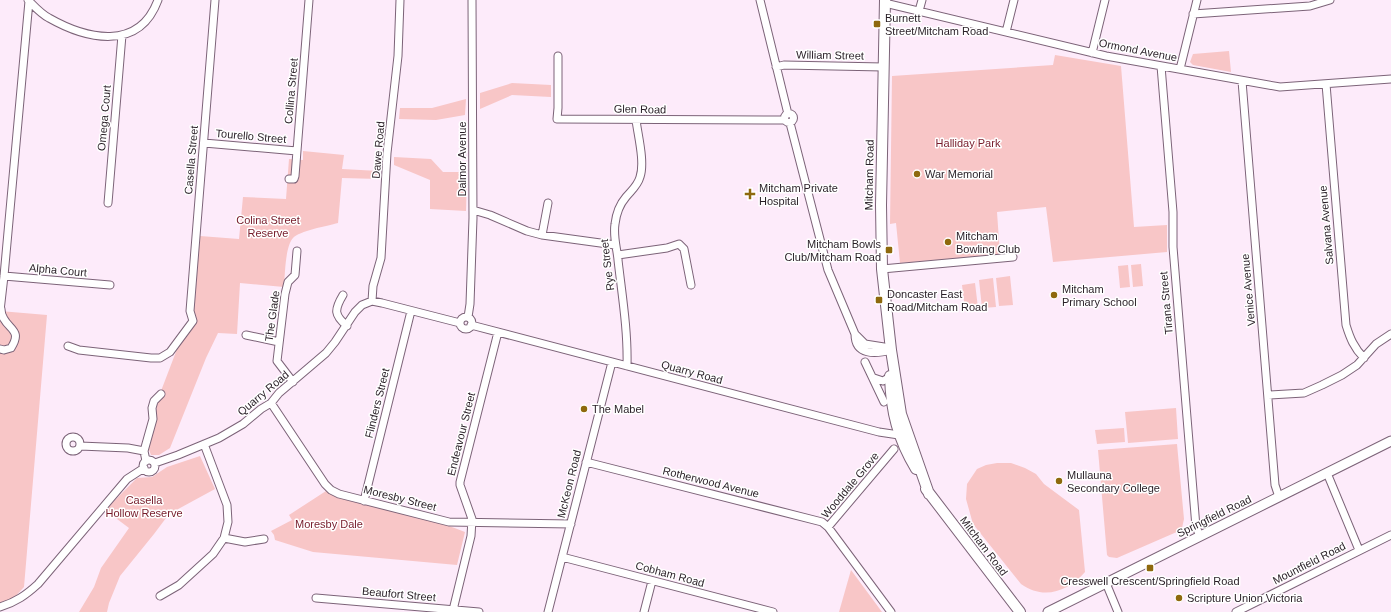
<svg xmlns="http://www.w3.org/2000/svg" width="1391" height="612" font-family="Arial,sans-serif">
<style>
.green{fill:#f8c6c7}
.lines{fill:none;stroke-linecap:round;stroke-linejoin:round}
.street-casing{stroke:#7c6378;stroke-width:9}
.secondary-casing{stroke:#7c6378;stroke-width:11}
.primary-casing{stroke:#7c6378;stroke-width:12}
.street{stroke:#fff;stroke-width:7}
.secondary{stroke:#fff;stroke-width:9}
.primary{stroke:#fff;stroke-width:10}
.poi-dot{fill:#8e690d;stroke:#fff;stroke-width:1.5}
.labels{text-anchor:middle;stroke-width:3;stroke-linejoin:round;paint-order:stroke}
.poi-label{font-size:11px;fill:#281e26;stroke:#fff;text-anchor:start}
.street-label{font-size:11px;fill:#281e26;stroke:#fff}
.park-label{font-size:11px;fill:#761b2a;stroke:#fff}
</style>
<rect width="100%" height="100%" fill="#fdebfa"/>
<path class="green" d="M 1229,51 L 1231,72 L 1193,65 L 1190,62 L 1193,54 Z
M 1055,55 L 1121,66 L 1134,227 L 1167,225 L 1167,252 L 1053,262 L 1046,207 L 997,212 L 1000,255 L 900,263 L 896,223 L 890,224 L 892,76 L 1053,65 Z
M 512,83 L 551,85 L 551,97 L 512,95 L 480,109 L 480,93 Z
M 466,99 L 465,115 L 436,120 L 399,119 L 400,108 L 432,108 Z
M 303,151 L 344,155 L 342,169 L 379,171 L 379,179 L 342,178 L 338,223 C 327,226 299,231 293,238 C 285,247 285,275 284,287 L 240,283 L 237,334 L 218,333 L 206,358 L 170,448 L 159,455 L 151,455 L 148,447 L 154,428 L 157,404 L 161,391 L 182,336 L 193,321 L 200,236 L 239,239 L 243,197 L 286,199 L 289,159 L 303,160 Z
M 394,157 L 431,159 L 443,172 L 467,172 L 466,211 L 430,209 L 430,180 L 394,165 Z
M 1141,264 L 1143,286 L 1133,287 L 1131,265 Z
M 1128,265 L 1130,287 L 1120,288 L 1118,266 Z
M 1010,276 L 1013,305 L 999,306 L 996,278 Z
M 993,278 L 996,307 L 982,308 L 979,280 Z
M 975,283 L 978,308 L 965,309 L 962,285 Z
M 0,311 L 47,315 L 24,587 L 12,600 L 0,604 Z
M 1176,408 L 1178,439 L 1128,443 L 1125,412 Z
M 1124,428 L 1125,442 L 1097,444 L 1095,430 Z
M 1177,444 L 1184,519 L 1182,528 L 1179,531 L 1117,558 L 1109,557 L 1107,555 L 1098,450 Z
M 200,456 L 215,489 L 169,514 L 154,534 L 120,576 L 109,603 L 107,612 L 79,612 L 94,587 L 101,568 L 129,528 L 105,510 L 137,478 L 152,477 L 167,467 Z
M 997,463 L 1011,463 L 1025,468 L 1036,474 L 1044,484 L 1079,510 L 1085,572 C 1068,592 1043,600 1021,584 L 973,524 L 966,499 L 967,484 L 977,469 L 986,465 Z
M 326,491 C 339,500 358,502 373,506 C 404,514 435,520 465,532 L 457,565 L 313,552 L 275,540 L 274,535 L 271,531 L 292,520 L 289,515 Z
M 851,570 L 882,612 L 839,612 Z"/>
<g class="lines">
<defs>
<path id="street" d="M 28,0 C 34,6 41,14 49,18 C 86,39 139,52 158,0
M 760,0 L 788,114
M 885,3 L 1106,56 L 1280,87 L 1391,79
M 919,11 L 922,0
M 1193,14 L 1310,6 L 1330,0
M 1006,32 L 1014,0
M 1092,53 L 1105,0
M 558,56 L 558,108 L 557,119 L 784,120
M 1161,66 L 1173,212 L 1173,247 L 1196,527 L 1200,536
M 776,67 L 784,65 L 883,67
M 1180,69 L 1197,0
M 1242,81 L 1275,485 L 1279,497
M 1326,84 L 1346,325 C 1350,338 1354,348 1364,358
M784.5 118a4.5 4.5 0 1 1 9 0a4.5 4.5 0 1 1-9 0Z
M 790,123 L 828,270 L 855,334 C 855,356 876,354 891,350
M 204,143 L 297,151
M 289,179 L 294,179 L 295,176 L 309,0
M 108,203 L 122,35
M 473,210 L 490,215 L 527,231 L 542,235 L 615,245
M 542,235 L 548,203
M 618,255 L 667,248 L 679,244 L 684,249 L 691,285
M 882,269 L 1013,257
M 4,276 L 110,285
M 343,295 C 334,310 334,315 347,326
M 372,301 L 373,286 L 381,258 L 387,153 L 398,56 L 400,0
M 0,311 L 4,276 L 29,1
M 468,317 L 470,304 L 473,218 L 472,0
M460 323a6 6 0 1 1 12 0a6 6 0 1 1-12 0Z
M 471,325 L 879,432 L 899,435 L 904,434
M 855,334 L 865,344 L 884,347 L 891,350
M 246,335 L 279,342
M 68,346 L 79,350 L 151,358 L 160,358 L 170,352 L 193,321 L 190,311 L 215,0
M 0,349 L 4,350 L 11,348 C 22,331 10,330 4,319 C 2,316 1,312 1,309
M 865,362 L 884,402
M 627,366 C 628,331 622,295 618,260 C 617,248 613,237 615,224 C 616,215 620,204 626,197 C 632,190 638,185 640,177 C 645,162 638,136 636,120
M 874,378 L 883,381 L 890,377
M 293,382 L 277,361 L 285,294 L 288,282 L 295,275 L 297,251
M 1268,395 L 1304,393 L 1322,385 L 1342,375 L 1357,365 L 1376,344 L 1391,334
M 271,403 L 325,484 L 331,490 L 339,494 L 449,522 L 571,524
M66 444a7 7 0 1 1 14 0a7 7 0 1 1-14 0Z
M 80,446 L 128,448 L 144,451
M143 466a6 6 0 1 1 12 0a6 6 0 1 1-12 0Z
M 146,461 L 144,451 L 153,419 L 152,408 L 154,401 L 161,394
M 586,462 L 822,522 L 828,527
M 155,463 L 178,455 L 219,438 L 243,424 L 261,409 L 271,403 L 279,393 L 326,353 L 335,342 L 355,312 L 362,305 L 372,301 L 382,303 L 460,323
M 1327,473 L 1359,550
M 364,501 L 411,311
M 224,538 L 245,542 L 264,539
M 562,557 L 773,612
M 1106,583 L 1118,612
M 160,596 L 179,585 L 213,554 L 224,538 L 228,522 L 227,505 L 204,444
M 316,598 L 479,612
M 0,607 C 16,602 26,595 38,584 L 127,479 L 144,468
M 453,610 L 471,536 L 472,519 L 460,485 L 460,482 L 498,332
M 548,612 L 612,362
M 644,612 L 652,581
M 891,612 L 828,527 L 894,449
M 1236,612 L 1391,535"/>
<path id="secondary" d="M 1048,612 L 1391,441"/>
<path id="primary" d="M 885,0 L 881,205 L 882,269 L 891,350 L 901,414 L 929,494
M 890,376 C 891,412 898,439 916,469
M 926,489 L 1020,612"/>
</defs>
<use href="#street" class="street-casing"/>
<use href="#secondary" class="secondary-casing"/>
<use href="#primary" class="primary-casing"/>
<use href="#street" class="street"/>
<use href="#secondary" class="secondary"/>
<use href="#primary" class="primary"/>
</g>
<g class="poi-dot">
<rect x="873" y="20" width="8" height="8" rx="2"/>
<circle cx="917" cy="174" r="4"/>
<path d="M748 188h4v4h4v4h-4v4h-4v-4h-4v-4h4z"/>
<circle cx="948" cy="242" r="4"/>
<rect x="885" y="246" width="8" height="8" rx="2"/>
<circle cx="1054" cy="295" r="4"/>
<rect x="875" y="296" width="8" height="8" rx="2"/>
<circle cx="584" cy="409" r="4"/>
<circle cx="1059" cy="481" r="4"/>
<rect x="1146" y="564" width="8" height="8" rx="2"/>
<circle cx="1179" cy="598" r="4"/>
</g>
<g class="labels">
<g class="poi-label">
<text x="885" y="22">Burnett<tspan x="885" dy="13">Street/Mitcham Road</tspan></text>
<text x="925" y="178">War Memorial</text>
<text x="759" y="192">Mitcham Private<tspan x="759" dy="13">Hospital</tspan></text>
<text x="956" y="240">Mitcham<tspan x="956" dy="13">Bowling Club</tspan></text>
<text x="881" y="248" text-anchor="end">Mitcham Bowls<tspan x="881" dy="13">Club/Mitcham Road</tspan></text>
<text x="1062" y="293">Mitcham<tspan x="1062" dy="13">Primary School</tspan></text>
<text x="887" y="298">Doncaster East<tspan x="887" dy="13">Road/Mitcham Road</tspan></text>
<text x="592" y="413">The Mabel</text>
<text x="1067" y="479">Mullauna<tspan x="1067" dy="13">Secondary College</tspan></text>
<text x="1150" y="585" text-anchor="middle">Cresswell Crescent/Springfield Road</text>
<text x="1187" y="602">Scripture Union Victoria</text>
</g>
<g class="street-label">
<text transform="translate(1138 50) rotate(11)" y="4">Ormond Avenue</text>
<text transform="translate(830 55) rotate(1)" y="4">William Street</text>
<text transform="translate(291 91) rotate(-85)" y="4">Collina Street</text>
<text transform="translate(640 109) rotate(1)" y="4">Glen Road</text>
<text transform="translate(104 118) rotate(-85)" y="4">Omega Court</text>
<text transform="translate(251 136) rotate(5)" y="4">Tourello Street</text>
<text transform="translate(378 150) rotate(-85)" y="4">Dawe Road</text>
<text transform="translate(462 159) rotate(-90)" y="4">Dalmor Avenue</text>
<text transform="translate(191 160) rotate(-85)" y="4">Casella Street</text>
<text transform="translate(869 175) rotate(-89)" y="4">Mitcham Road</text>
<text transform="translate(1326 225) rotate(-95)" y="4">Salvana Avenue</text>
<text transform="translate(607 265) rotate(-97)" y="4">Rye Street</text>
<text transform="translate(58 270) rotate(5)" y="4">Alpha Court</text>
<text transform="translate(1248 290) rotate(-95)" y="4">Venice Avenue</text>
<text transform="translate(1166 303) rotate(-95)" y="4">Tirana Street</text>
<text transform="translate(272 316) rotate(-82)" y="4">The Glade</text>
<text transform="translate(692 372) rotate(15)" y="4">Quarry Road</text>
<text transform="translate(263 393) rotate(-40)" y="4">Quarry Road</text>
<text transform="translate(377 403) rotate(-76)" y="4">Flinders Street</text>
<text transform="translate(461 434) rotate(-76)" y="4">Endeavour Street</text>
<text transform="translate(711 482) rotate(14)" y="4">Rotherwood Avenue</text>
<text transform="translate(569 484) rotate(-76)" y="4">McKeon Road</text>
<text transform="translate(850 485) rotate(-50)" y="4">Wooddale Grove</text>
<text transform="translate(400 498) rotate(14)" y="4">Moresby Street</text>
<text transform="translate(1214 516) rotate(-26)" y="4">Springfield Road</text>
<text transform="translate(984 546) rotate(53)" y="4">Mitcham Road</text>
<text transform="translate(1309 563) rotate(-27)" y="4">Mountfield Road</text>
<text transform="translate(670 574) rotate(15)" y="4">Cobham Road</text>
<text transform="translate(399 594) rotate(5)" y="4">Beaufort Street</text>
</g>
<g class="park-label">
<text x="968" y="147">Halliday Park</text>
<text x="268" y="224">Colina Street<tspan x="268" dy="13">Reserve</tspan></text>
<text x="144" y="504">Casella<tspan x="144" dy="13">Hollow Reserve</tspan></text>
<text x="329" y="528">Moresby Dale</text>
</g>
</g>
</svg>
